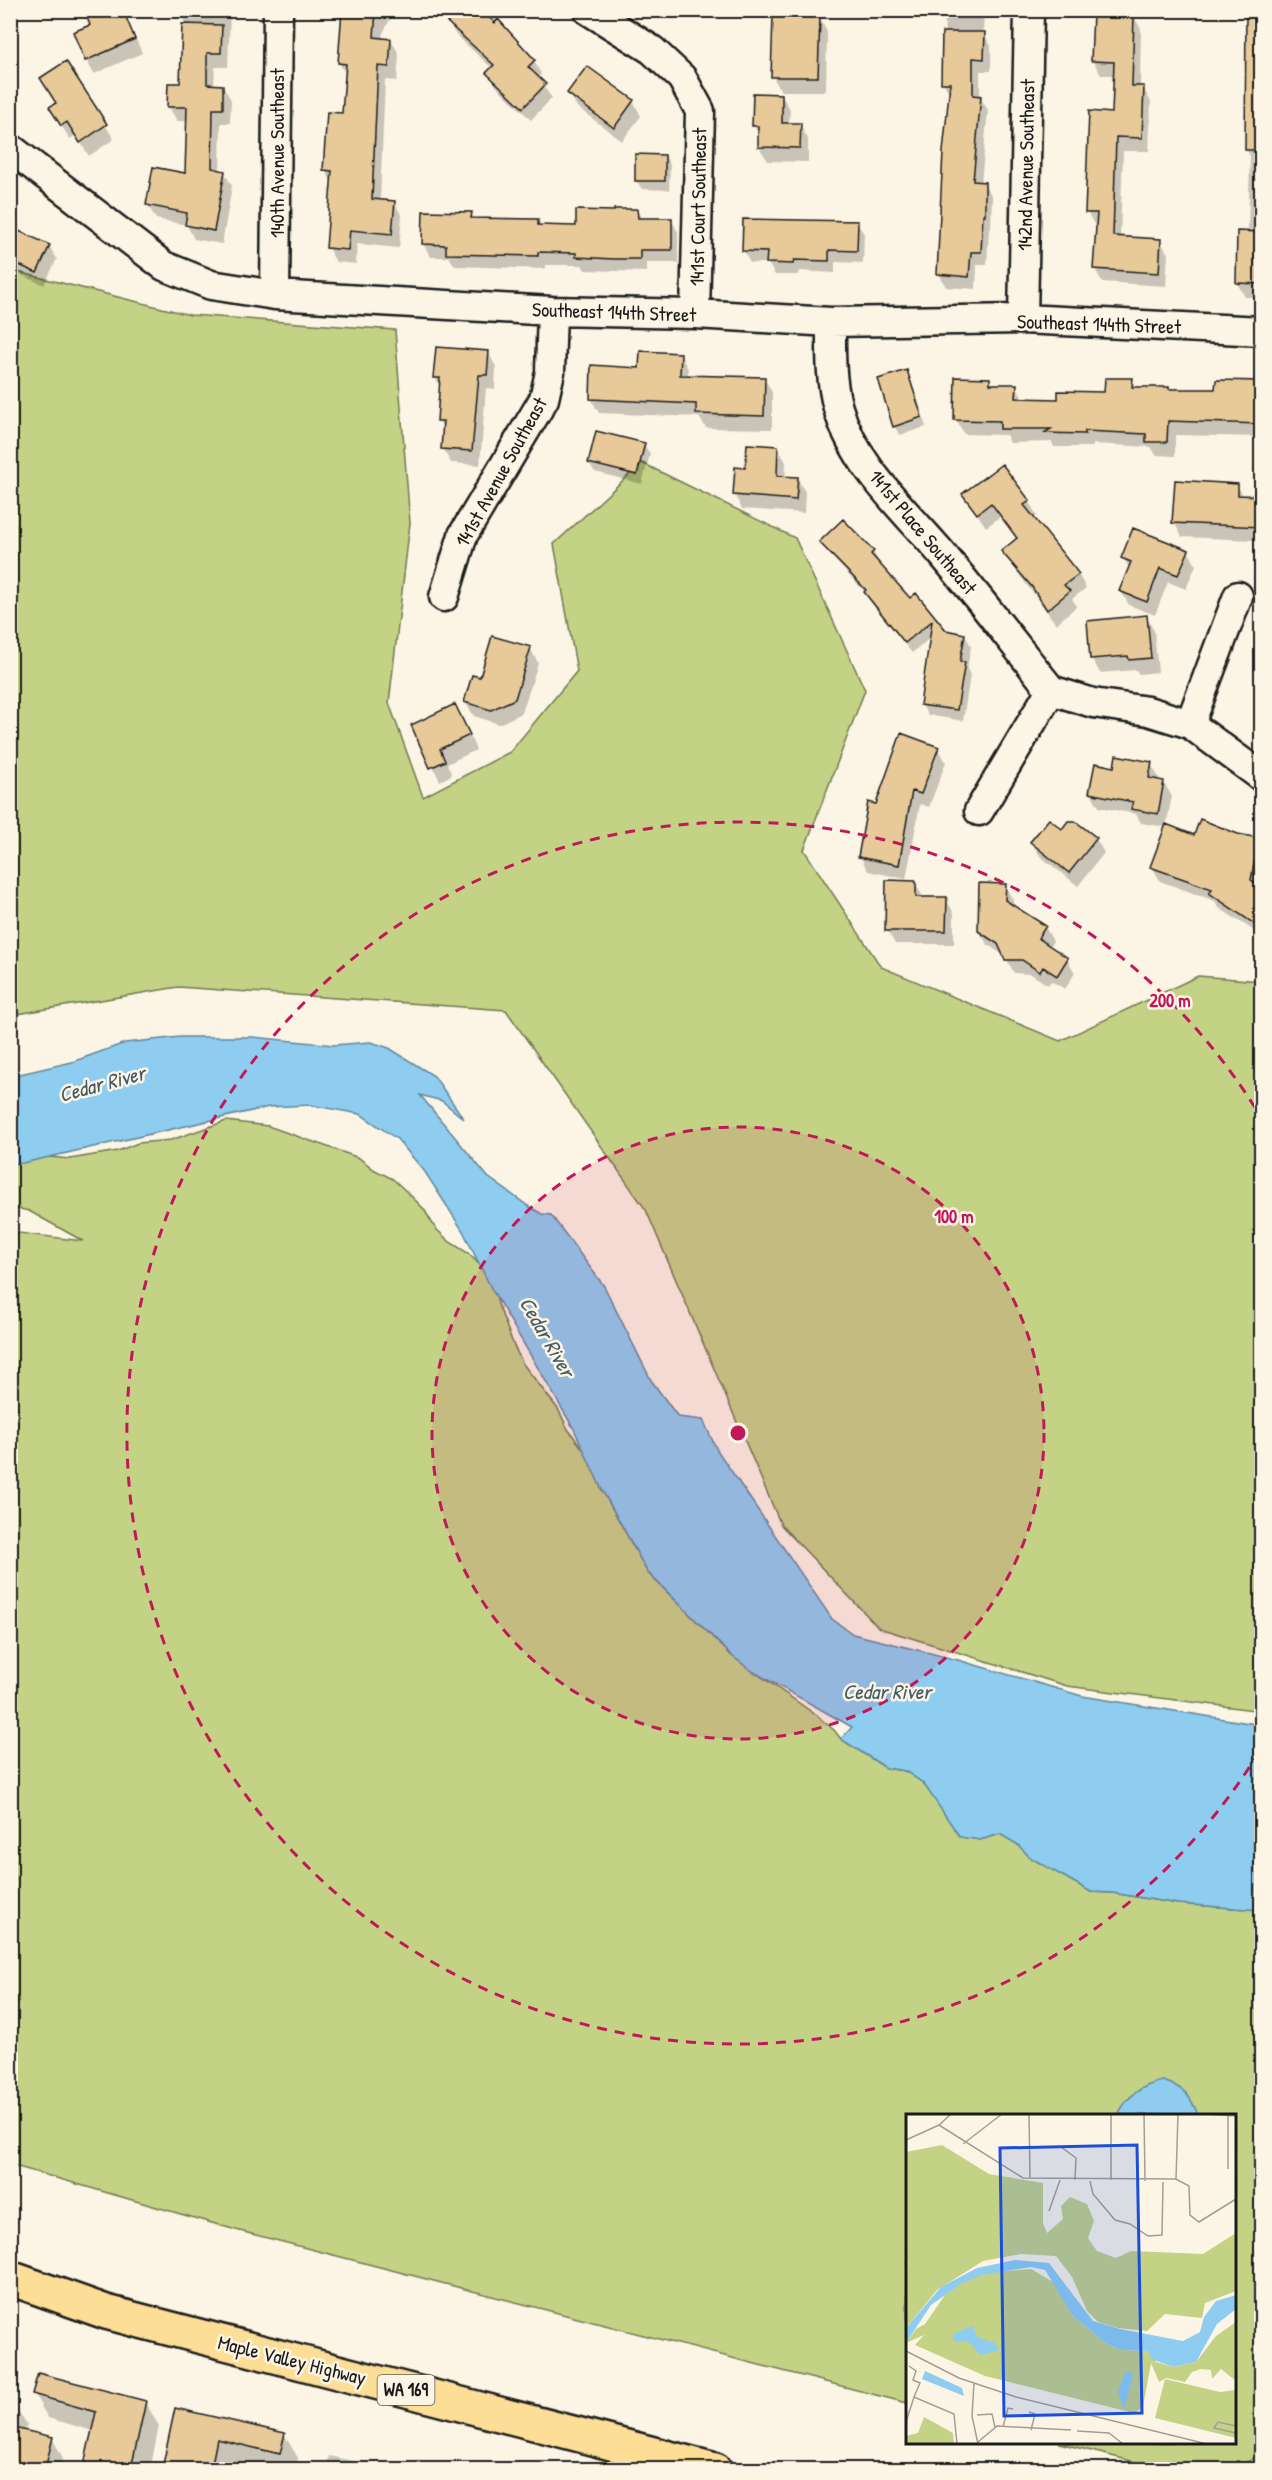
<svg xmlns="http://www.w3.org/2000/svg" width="1272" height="2480" font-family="'Patrick Hand',sans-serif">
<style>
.green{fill:#c4d286;stroke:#707751;stroke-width:1.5}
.water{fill:#8ecdef;stroke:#60869b;stroke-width:1.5}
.shadow{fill:#0003}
.building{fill:#e8c99a;stroke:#1c1c1c;stroke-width:1.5}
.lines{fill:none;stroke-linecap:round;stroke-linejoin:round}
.minor-casing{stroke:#1c1c1c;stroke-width:33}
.major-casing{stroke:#1c1c1c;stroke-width:38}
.minor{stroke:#fcf5e5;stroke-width:28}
.major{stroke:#fcde96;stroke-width:33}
.ring{fill:none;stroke:#c2185b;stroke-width:3;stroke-dasharray:10 8}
.labels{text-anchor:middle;stroke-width:5;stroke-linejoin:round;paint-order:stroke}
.shield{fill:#fcf5e5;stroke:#5f5d58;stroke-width:1.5}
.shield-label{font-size:18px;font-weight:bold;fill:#1c1c1c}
.street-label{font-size:20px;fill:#1c1c1c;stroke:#fcf5e5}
.water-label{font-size:21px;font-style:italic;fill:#445a66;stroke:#fcf5e5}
.inset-road{fill:none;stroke:#a29e95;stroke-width:1.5}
.view{fill:#1d4ed8;fill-opacity:0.15;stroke:#1d4ed8;stroke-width:3}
.inset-edge{fill:none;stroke:#1c1c1c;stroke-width:3}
.centre{fill:#c2185b;stroke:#fcf5e5;stroke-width:3}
.ring-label{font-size:18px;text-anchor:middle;font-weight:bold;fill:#c2185b;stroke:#fcf5e5;stroke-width:5;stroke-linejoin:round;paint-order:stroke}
</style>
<rect width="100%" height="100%" fill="#fcf5e5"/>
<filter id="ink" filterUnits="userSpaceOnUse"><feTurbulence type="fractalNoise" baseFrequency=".0167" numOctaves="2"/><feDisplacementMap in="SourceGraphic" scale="12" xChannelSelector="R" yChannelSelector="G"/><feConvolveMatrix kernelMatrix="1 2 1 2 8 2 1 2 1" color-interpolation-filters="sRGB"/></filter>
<g filter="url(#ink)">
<path class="green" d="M 10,270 L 190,315 L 395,330 L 410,523 L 389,703 L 423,797 L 510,752 L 577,671 L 554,544 L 642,463 L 795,538 L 865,690 L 804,850 L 881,967 L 1060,1041 L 1198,976 L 1261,981 L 1261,1711 L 1067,1686 L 879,1628 L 781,1525 L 646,1210 L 506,1010 L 178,987 L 11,1015 Z
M 226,1121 L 268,1126 L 359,1158 L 375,1170 L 393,1179 L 409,1194 L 424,1209 L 435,1228 L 450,1242 L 468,1253 L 483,1268 L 494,1284 L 498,1304 L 514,1346 L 523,1364 L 558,1409 L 568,1429 L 592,1461 L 601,1488 L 648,1573 L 732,1656 L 816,1715 L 834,1730 L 841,1739 L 886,1768 L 905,1771 L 923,1783 L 936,1800 L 980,1840 L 1000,1834 L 1017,1844 L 1031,1858 L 1091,1892 L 1113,1893 L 1178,1904 L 1261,1910 L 1261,2455 L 1233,2469 L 1200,2468 L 1200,2469 L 1164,2469 L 1059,2443 L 1234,2442 L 1234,2116 L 908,2116 L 907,2403 L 236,2230 L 11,2165 L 11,1232 L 83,1241 L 29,1211 L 11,1207 L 11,1146 L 50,1157 L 70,1159 L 118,1151 L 138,1143 L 171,1140 Z"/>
<path class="water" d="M 180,1037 L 252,1037 L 334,1045 L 371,1042 L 389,1048 L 434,1076 L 464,1119 L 442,1101 L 420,1095 L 488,1177 L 528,1206 L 542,1214 L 551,1215 L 604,1286 L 651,1380 L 678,1417 L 703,1420 L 717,1450 L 832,1619 L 853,1634 L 958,1660 L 1082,1696 L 1261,1725 L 1261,1910 L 1178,1904 L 1113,1893 L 1091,1892 L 1031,1858 L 1017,1844 L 1000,1834 L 980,1840 L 960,1837 L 923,1783 L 905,1771 L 886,1768 L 841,1739 L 852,1727 L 752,1671 L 732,1656 L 648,1573 L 601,1488 L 574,1429 L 491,1288 L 463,1231 L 425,1172 L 397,1139 L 360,1114 L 310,1105 L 269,1107 L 23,1163 L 11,1164 L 11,1076 L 72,1062 L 125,1043 Z
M 1163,2081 C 1185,2088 1190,2095 1198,2115 L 1118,2115 C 1127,2095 1142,2085 1163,2081 Z"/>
<path class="shadow" d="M 86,10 L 123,10 L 142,53 L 94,74 L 86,60 L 92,26 Z
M 184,10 L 235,10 L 235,13 L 230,12 L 228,67 L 215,67 L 214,86 L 223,86 L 231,100 L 230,123 L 221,123 L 220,171 L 224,172 L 232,186 L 222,244 L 194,239 L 187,225 L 156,219 L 148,205 L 187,175 L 188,121 L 177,121 L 169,107 L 181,85 Z
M 343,10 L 395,10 L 383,33 L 382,39 L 391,40 L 399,54 L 397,81 L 385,80 L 380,201 L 394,202 L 402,216 L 399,248 L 357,244 L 356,264 L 336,262 L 328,248 L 333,184 L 325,170 L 344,114 L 347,76 L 339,63 Z
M 459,10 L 491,10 L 490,14 L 510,33 L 534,61 L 541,74 L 537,78 L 552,98 L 531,120 L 496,86 L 488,73 L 492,68 L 456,35 L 448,22 Z
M 945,10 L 984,10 L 983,33 L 991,46 L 991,71 L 980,71 L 980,97 L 988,110 L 981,183 L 984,183 L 992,197 L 991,228 L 989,228 L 987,265 L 977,265 L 976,289 L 946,287 L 939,274 L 951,96 L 943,82 Z
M 1094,10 L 1126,10 L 1126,15 L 1133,15 L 1141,29 L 1140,88 L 1143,88 L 1151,102 L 1149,151 L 1123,151 L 1120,238 L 1160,240 L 1168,254 L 1166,286 L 1102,282 L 1095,269 L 1097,226 L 1095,226 L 1087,212 L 1114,114 L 1115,75 L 1101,75 L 1093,61 Z
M 1262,10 L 1262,297 L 1245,297 L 1237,283 L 1248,233 L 1250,156 L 1246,149 Z
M 819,17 L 827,32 L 826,91 L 781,91 L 773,77 Z
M 65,63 L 114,139 L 89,156 L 76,135 L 70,139 L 59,122 L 57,104 Z
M 569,93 L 633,101 L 641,116 L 622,141 L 577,107 Z
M 781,95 L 790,109 L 789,125 L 800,125 L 808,139 L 808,162 L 768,161 L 759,147 L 760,136 L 754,126 Z
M 665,156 L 670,165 L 669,190 L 642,189 L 636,180 Z
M 578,211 L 637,211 L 642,219 L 671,219 L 678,232 L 678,263 L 647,263 L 647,272 L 585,270 L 582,265 L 545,265 L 545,269 L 455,266 L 449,257 L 431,257 L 423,244 L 471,213 L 474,219 L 537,220 L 541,226 L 577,227 Z
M 857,223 L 864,234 L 863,263 L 835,262 L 835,273 L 800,271 L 799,275 L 775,275 L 768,263 L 750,263 L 744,251 Z
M 10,229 L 49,246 L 57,259 L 44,285 L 10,270 Z
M 488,352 L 496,367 L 495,389 L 486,388 L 480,465 L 451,463 L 443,449 L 444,430 L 439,421 L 441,389 L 435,377 Z
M 680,354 L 688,369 L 688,377 L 764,378 L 772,392 L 772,429 L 706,428 L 699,417 L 599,413 L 591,399 L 640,369 Z
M 906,372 L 911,381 L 926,427 L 900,435 L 894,426 Z
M 1255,374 L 1262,375 L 1262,437 L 1175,435 L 1175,456 L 1156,455 L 1151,447 L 1093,444 L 1093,447 L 1054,447 L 1052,442 L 1010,443 L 1006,435 L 964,434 L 956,420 L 989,379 L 992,385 L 1016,385 L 1024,400 L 1059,400 L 1106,394 L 1132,380 L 1136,388 L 1217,390 L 1255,382 Z
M 644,445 L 650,454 L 642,484 L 595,472 L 589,463 Z
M 778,448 L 786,462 L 785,477 L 797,478 L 805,492 L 804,513 L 742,509 L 734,494 L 746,469 Z
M 1237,485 L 1244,497 L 1262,498 L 1262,545 L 1256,545 L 1254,540 L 1182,537 L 1174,522 Z
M 964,494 L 1029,502 L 1037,516 L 1033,518 L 1078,574 L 1086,588 L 1072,599 L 1077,606 L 1056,624 L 1012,565 L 1003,551 L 1017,540 L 1000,517 L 986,527 Z
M 821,542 L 873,552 L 879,562 L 878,564 L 910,601 L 945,632 L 965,635 L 971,646 L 967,669 L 970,675 L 963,721 L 928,715 L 921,704 L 931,637 L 912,653 L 872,604 L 865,592 L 828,553 Z
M 1188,551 L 1196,565 L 1186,589 L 1168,582 L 1155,615 L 1129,605 L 1121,591 L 1130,569 L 1123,558 Z
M 1146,616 L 1154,631 L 1158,672 L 1139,674 L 1136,670 L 1100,673 L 1092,659 Z
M 530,648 L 538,663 L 522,713 L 499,724 L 474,716 L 465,702 L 481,679 Z
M 463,720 L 476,750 L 447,764 L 452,775 L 440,781 L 413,726 Z
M 938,748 L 946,762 L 929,807 L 920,804 L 906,879 L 868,871 L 860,856 L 877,806 Z
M 1151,764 L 1159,778 L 1159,781 L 1163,782 L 1172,796 L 1166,826 L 1195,837 L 1238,835 L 1258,840 L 1262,846 L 1259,887 L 1262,936 L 1219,908 L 1215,901 L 1160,881 L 1152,866 L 1166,827 L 1141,823 L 1136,814 L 1099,807 L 1091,793 L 1115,769 Z
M 1096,839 L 1104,853 L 1078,886 L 1040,856 L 1032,842 Z
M 915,882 L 924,899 L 946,899 L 954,913 L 954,944 L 895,944 L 887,930 Z
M 1005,886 L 1013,900 L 1013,907 L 1045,927 L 1053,941 L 1049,947 L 1067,959 L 1075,973 L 1065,989 L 1051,981 L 1048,985 L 1031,974 L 1014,973 L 1005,956 L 988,945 L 979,931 Z
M 34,2394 L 145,2402 L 159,2426 L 150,2470 L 84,2470 L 93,2431 L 48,2418 Z
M 10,2405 L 15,2406 L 27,2425 L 25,2432 L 52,2438 L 63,2458 L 60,2470 L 10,2470 Z
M 176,2410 L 284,2434 L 298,2458 L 296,2467 L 305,2470 L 261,2470 L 230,2463 L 229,2470 L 164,2470 Z
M 329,2456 L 373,2465 L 376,2470 L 326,2470 Z"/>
<path class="building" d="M 84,10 L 123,10 L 135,39 L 85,61 L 73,32 L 90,25 Z
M 342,10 L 376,10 L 374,37 L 391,39 L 389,67 L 378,66 L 372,199 L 395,201 L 392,234 L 350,230 L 348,250 L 326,248 L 332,171 L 323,170 L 327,112 L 342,113 L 346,64 L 338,63 Z
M 457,10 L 481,10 L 495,23 L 498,19 L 535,60 L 528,67 L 546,84 L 523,108 L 486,73 L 494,65 L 447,22 Z
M 1246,10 L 1262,10 L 1262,150 L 1245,150 Z
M 1093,13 L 1134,14 L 1132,86 L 1144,86 L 1142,138 L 1116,137 L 1113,236 L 1161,239 L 1159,273 L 1093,269 L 1097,213 L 1085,213 L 1089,111 L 1112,113 L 1114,62 L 1091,61 Z
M 773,15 L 820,16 L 818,77 L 771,77 Z
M 182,24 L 222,25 L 221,53 L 207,53 L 207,84 L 223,85 L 223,109 L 213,109 L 212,168 L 225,171 L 214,231 L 185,225 L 187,213 L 146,205 L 153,167 L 185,173 L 187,107 L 167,107 L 168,83 L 180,83 Z
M 942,32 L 985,32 L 984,59 L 973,58 L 973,95 L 981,96 L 973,181 L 985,182 L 985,215 L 983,215 L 981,252 L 971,252 L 969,277 L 937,274 L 943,152 L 950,83 L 941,83 Z
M 66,61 L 107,124 L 80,143 L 67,122 L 61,126 L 49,107 L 56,103 L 40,78 Z
M 587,66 L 634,100 L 614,128 L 567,93 Z
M 753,93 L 782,94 L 782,123 L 801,123 L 800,148 L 758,147 L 758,126 L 752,126 Z
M 635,154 L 665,155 L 665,181 L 635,181 Z
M 614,209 L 637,209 L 638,218 L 672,218 L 672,250 L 640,250 L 640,259 L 614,259 L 576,257 L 576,253 L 538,252 L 538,256 L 446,254 L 446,245 L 422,244 L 423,211 L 472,212 L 471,218 L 538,219 L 538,225 L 576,226 L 576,210 L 614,211 Z
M 743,219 L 858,221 L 857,251 L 829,250 L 829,261 L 794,260 L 793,264 L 766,263 L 767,252 L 742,251 Z
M 10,227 L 50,245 L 37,273 L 10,261 Z
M 1237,231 L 1262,232 L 1262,284 L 1236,283 Z
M 436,347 L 489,351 L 487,375 L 479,375 L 472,451 L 441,449 L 443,421 L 437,421 L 440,378 L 433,378 Z
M 640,351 L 681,353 L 680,375 L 765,377 L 764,416 L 696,414 L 696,404 L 590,399 L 591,365 L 639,368 Z
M 907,370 L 922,417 L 893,427 L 878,379 Z
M 955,377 L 990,378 L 990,384 L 1017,384 L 1016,398 L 1058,399 L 1058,391 L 1104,392 L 1105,378 L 1133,378 L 1132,387 L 1169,387 L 1169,389 L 1215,389 L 1216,380 L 1262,381 L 1262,424 L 1168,421 L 1167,442 L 1146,442 L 1146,434 L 1085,431 L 1085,434 L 1044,433 L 1051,429 L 1000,429 L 1000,421 L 954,420 Z
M 596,431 L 645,443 L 637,475 L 588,463 Z
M 747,444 L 778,446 L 777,476 L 798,477 L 796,500 L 733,495 L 735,467 L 745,468 Z
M 1002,464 L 1030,501 L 1024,505 L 1079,574 L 1064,585 L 1070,591 L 1047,610 L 1032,587 L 1001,551 L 1017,538 L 991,503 L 977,514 L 962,494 Z
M 1175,480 L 1238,484 L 1238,495 L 1262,496 L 1262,527 L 1172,523 Z
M 843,519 L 874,551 L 871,554 L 910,598 L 916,593 L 946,630 L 965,634 L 960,662 L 965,662 L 957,710 L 920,705 L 932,621 L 905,643 L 864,592 L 866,590 L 819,542 Z
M 1133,528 L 1189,550 L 1178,575 L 1160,568 L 1147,602 L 1119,591 L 1131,562 L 1121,558 Z
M 1147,615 L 1151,658 L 1129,660 L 1128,656 L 1090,659 L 1087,621 Z
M 492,636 L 531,647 L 515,699 L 491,710 L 464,702 L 472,675 L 480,677 Z
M 455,704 L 470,735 L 440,749 L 445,761 L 430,768 L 411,725 Z
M 901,733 L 939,747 L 921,794 L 912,791 L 899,865 L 858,857 L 868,802 L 876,804 Z
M 1116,755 L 1152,762 L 1149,778 L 1164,781 L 1158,814 L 1131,809 L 1133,802 L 1089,793 L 1095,763 L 1114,767 Z
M 1049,819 L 1062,829 L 1068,821 L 1075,821 L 1097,838 L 1069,873 L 1030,842 Z
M 1200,819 L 1238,834 L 1259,838 L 1251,880 L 1262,887 L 1262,929 L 1209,893 L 1212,889 L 1150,867 L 1166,824 L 1194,835 Z
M 886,880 L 916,881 L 916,897 L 947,897 L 946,931 L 885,931 Z
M 979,883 L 1006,884 L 1005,900 L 1046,926 L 1038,938 L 1068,958 L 1057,976 L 1043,967 L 1040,972 L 1022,960 L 1005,960 L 998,944 L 978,931 Z
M 38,2373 L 146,2401 L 131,2469 L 83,2469 L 96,2412 L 32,2394 Z
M 175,2408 L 285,2433 L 280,2454 L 217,2439 L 211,2469 L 162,2469 Z
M 10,2427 L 53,2437 L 45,2469 L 10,2469 Z"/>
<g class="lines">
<defs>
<path id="minor" d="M 588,10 L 652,50 L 682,78 L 700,111 L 695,314
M 10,148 L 164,266 L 211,285 L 275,295 L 552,311 L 695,314 L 831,322 L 1023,319 L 1262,331
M 275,295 L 278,10
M 1023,319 L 1029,10
M 831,322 C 831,351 830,380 838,408 C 855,467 905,510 943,555 C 980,599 1015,645 1051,690
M 444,597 L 463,535 L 544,399 L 550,372 L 552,311
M 1051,690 L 1093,703 L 1148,711 L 1190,724 L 1262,777
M 1190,724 L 1238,596
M 979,811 L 1051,690"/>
<path id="major" d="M 10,2278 L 106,2312 L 715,2470"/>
</defs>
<use href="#minor" class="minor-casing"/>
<use href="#major" class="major-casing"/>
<use href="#minor" class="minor"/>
<use href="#major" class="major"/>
</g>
</g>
<circle cx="738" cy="1433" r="306" fill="#c2185b" fill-opacity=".12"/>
<g class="ring">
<circle cx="738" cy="1433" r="306"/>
<path d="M1259 1752A611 611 0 1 1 1259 1114"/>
</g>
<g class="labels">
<rect class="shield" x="377.5" y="2375" width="57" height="30" rx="4.5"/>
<g class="shield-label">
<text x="406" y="2396">WA 169</text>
</g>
<g class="street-label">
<text transform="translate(277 153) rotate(-90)" y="7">140th Avenue Southeast</text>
<text transform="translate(1026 165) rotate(-89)" y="7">142nd Avenue Southeast</text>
<text transform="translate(698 207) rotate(-89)" y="7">141st Court Southeast</text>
<text transform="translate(614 312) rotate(2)" y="7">Southeast 144th Street</text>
<text transform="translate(1099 324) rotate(2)" y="7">Southeast 144th Street</text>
<text transform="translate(501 472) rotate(-61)" y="7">141st Avenue Southeast</text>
<text transform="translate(923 532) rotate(50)" y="7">141st Place Southeast</text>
<text transform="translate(292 2360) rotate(14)" y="7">Maple Valley Highway</text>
</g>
<g class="water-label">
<text transform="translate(102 1084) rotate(-15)" y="7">Cedar River</text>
<text transform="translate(547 1337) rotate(60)" y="7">Cedar River</text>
<text x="887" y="1699">Cedar River</text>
</g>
</g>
<g transform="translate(906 2114)">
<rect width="330" height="330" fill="#fcf5e5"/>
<path d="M 36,31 L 83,60 L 137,69 L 137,109 L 141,119 L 157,105 L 155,92 L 164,83 L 181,90 L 188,107 L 182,124 L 191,137 L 210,144 L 225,137 L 297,140 L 330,119 L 330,177 L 299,189 L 296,204 L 259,200 L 241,217 L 212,214 L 192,208 L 181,197 L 166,163 L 150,142 L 115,140 L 77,147 L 31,176 L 0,214 L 0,38 ZM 125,155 L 147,168 L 167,202 L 201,230 L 215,236 L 243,237 L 250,248 L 267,253 L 290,248 L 310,222 L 330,208 L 330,267 L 315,255 L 306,265 L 305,256 L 295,255 L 286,258 L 279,268 L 260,264 L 253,268 L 245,249 L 237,293 L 228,299 L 79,262 L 9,231 L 18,221 L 0,229 L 10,215 L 19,210 L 43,175 L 73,159 ZM 259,265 L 314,278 L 330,276 L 330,324 L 249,304 ZM 18,303 L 47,319 L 48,330 L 0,330 L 0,322 L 12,319 Z" fill="#c4d286"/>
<path d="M 109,146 L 143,149 L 187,207 L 214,215 L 277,227 L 294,218 L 298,203 L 310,187 L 330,181 L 330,195 L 311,210 L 290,248 L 267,253 L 245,245 L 243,237 L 215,236 L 201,230 L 167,202 L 139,156 L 125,153 L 75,161 L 55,170 L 25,191 L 0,229 L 0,214 L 35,173 L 71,154 ZM 67,212 L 71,223 L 89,229 L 94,236 L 74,241 L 63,228 L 47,227 L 47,220 ZM 19,257 L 56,274 L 58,282 L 16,265 ZM 225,257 L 227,262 L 218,295 L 212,278 L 219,259 Z" fill="#8ecdef"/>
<path class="inset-road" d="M 123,0 L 124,65M 238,0 L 239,67M 299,0 L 330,2M 322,2 L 322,55M 33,11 L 117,64 L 270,65 L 283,72 L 284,101 L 293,108 L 330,85M 0,26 L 33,11 L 45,0M 57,30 L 96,0M 155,33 L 170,44 L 169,66M 270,65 L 272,0M 205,66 L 205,0M 184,67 L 187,80 L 209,106M 143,97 L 154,66M 209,106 L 224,110 L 242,122 L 256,121 L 257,68M 0,237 L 53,264 L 110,283 L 301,330M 3,252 L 10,257 L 7,266 L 14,269 L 8,283M 68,269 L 66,302 L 72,330M 123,298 L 129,300 L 125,316M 71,301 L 86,300 L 89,313M 0,308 L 8,283 L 48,300 L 51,330M 330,312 L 312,308 L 308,314 L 330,319M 97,313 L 102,294 L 107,295M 171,317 L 203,319 L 217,330M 72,328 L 91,312 L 165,316"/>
<path class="view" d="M 231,31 L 236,299 L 98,302 L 94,34 Z"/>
<rect width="330" height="330" class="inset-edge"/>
</g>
<circle cx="738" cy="1433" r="9" class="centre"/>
<g class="ring-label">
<text x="1170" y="1007">200 m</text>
<text x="954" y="1223">100 m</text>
</g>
<rect width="1272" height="2480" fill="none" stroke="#fcf5e5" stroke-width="36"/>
<rect x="18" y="18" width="1236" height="2444" fill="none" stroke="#1c1c1c" stroke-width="2" filter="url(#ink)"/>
</svg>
